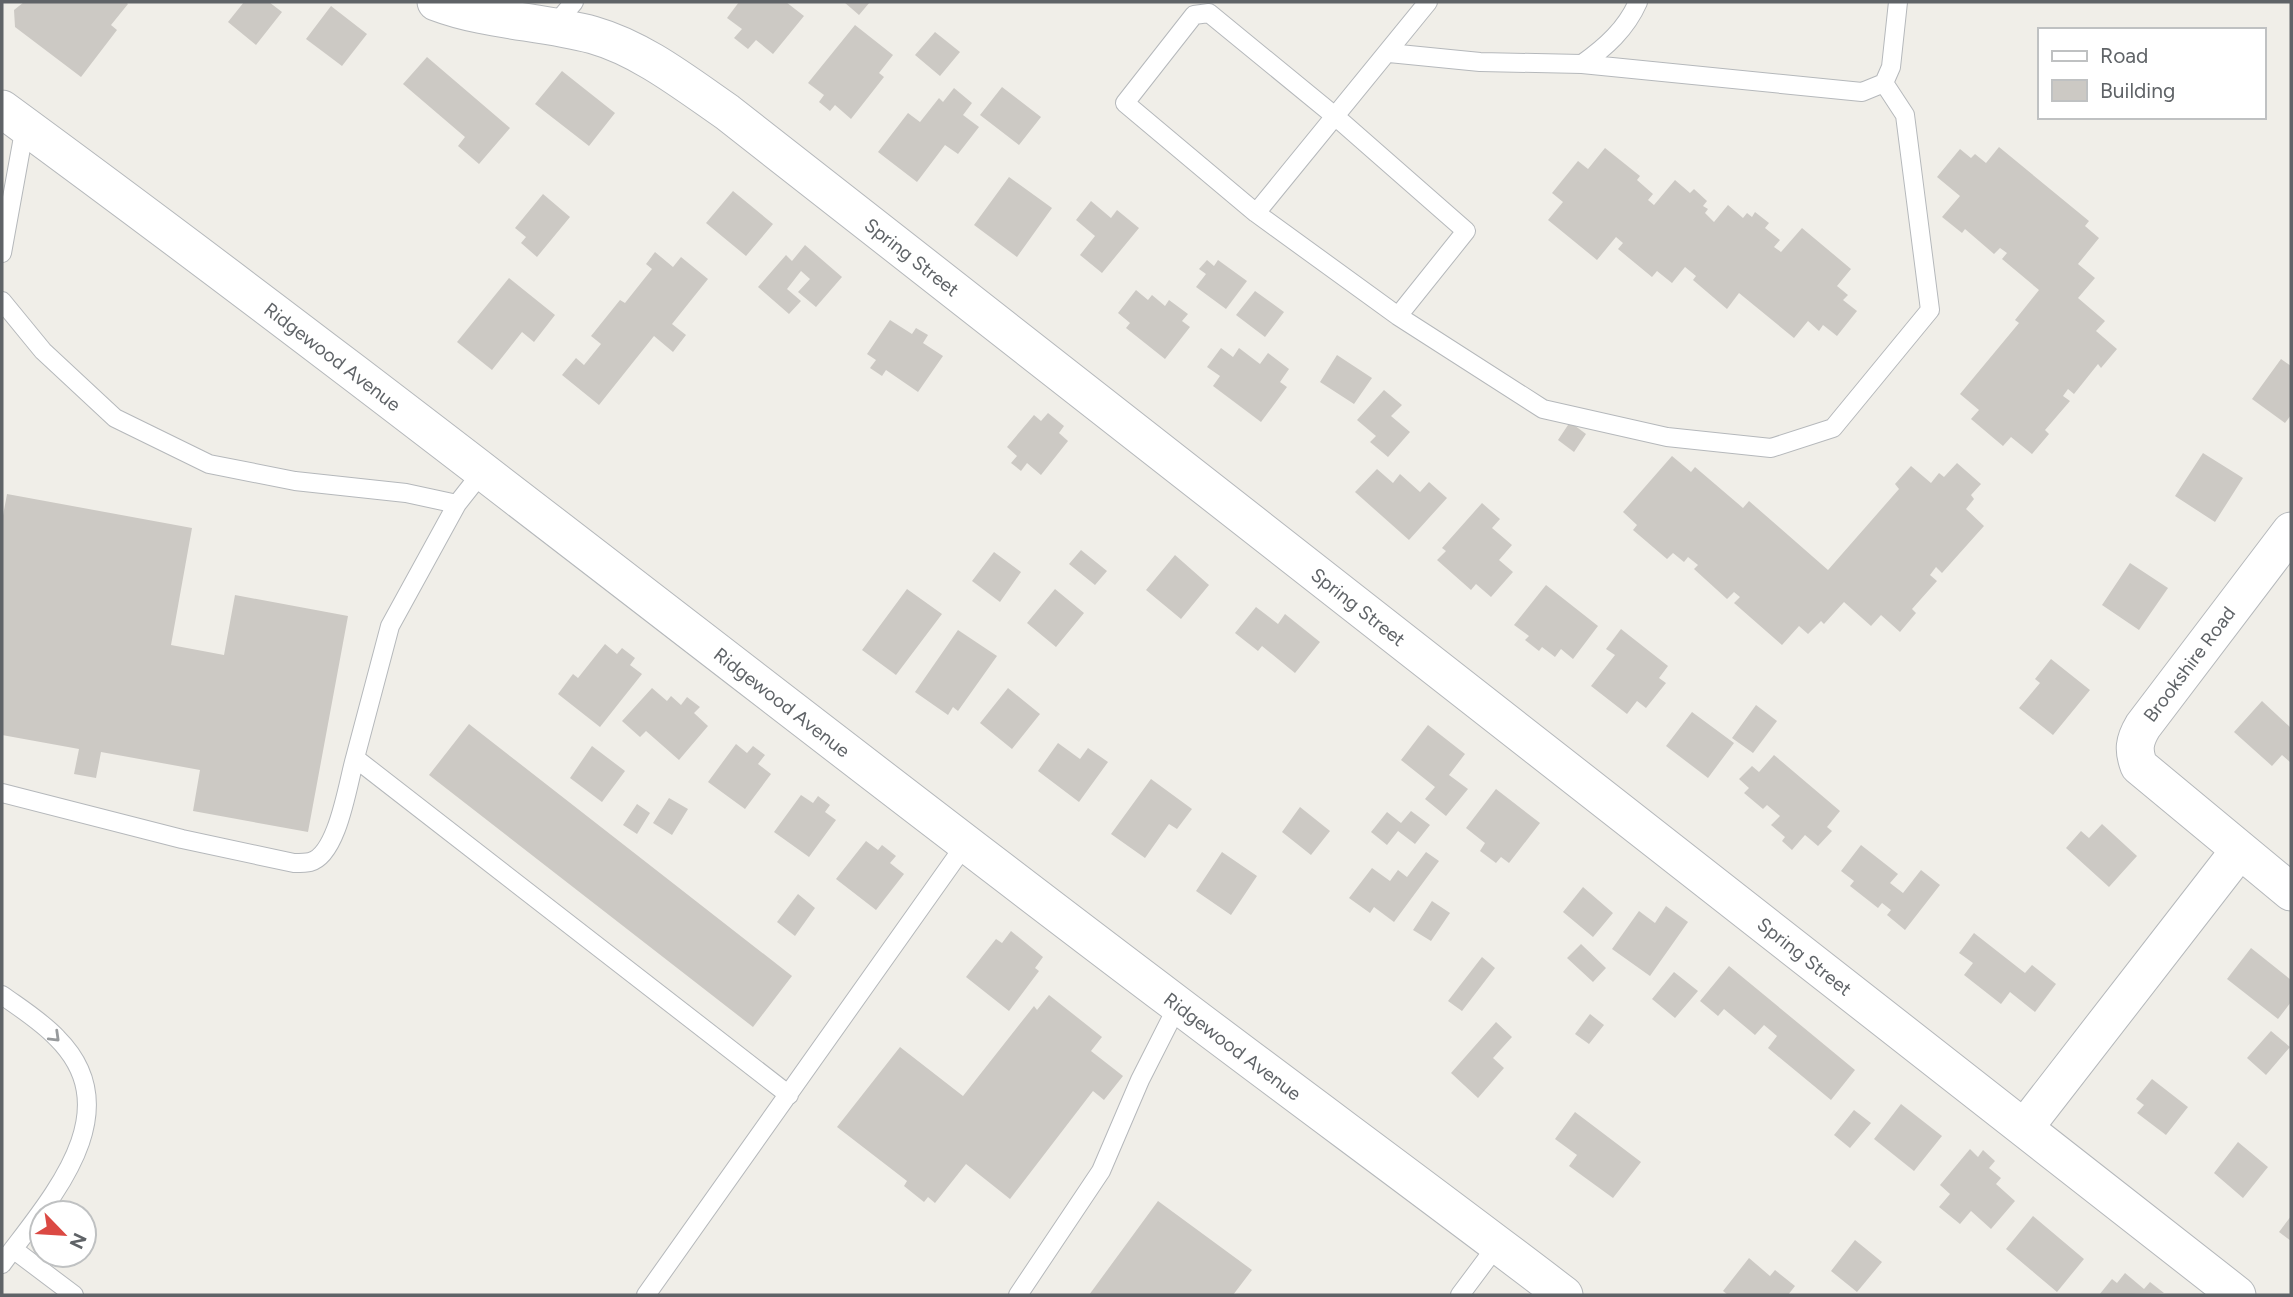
<svg xmlns="http://www.w3.org/2000/svg" width="2293" height="1297" font-family="Figtree,sans-serif">
<style>
.building{fill:#ccc9c4}
.lines{fill:none;stroke-linecap:round;stroke-linejoin:round}
.service-casing{stroke:#b5b8bb;stroke-width:20}
.minor-casing{stroke:#b5b8bb;stroke-width:39}
.service{stroke:#fff;stroke-width:18}
.minor{stroke:#fff;stroke-width:37}
.oneway{stroke:#979a9c}
.labels{text-anchor:middle;stroke-width:5;stroke-linejoin:round;paint-order:stroke}
.street-label{font-size:19px;fill:#5f6367;stroke:#fff}
</style>
<rect width="100%" height="100%" fill="#f0eee8"/>
<path class="building" d="M 24,2 L 126,2 L 128,4 L 111,25 L 117,30 L 81,77 L 15,27 L 14,10 Z
M 244,2 L 269,2 L 282,12 L 256,45 L 228,22 Z
M 739,2 L 786,2 L 804,16 L 773,54 L 756,40 L 748,49 L 734,38 L 742,29 L 727,18 Z
M 844,2 L 870,2 L 859,15 Z
M 331,6 L 367,34 L 342,66 L 306,39 Z
M 855,25 L 893,55 L 879,73 L 884,77 L 851,119 L 835,105 L 830,111 L 819,102 L 824,95 L 808,83 Z
M 935,32 L 960,52 L 940,76 L 915,55 Z
M 427,57 L 510,128 L 479,164 L 458,146 L 465,137 L 403,84 Z
M 562,71 L 615,113 L 589,146 L 535,104 Z
M 1002,87 L 1041,117 L 1019,145 L 980,115 Z
M 954,88 L 972,103 L 963,115 L 979,127 L 958,154 L 945,145 L 917,182 L 878,152 L 908,113 L 920,122 L 939,98 L 943,102 Z
M 1999,147 L 2089,221 L 2085,226 L 2099,238 L 2078,264 L 2095,278 L 2078,298 L 2105,321 L 2096,331 L 2117,349 L 2101,368 L 2098,364 L 2074,394 L 2068,389 L 2063,396 L 2070,401 L 2045,430 L 2049,434 L 2032,454 L 2011,437 L 2003,446 L 1971,419 L 1979,410 L 1960,394 L 2019,323 L 2015,320 L 2039,290 L 2002,259 L 2007,253 L 2000,248 L 1994,254 L 1965,229 L 1962,233 L 1942,217 L 1960,196 L 1937,177 L 1960,149 L 1971,158 L 1975,154 L 1986,163 Z
M 1605,148 L 1640,176 L 1637,180 L 1653,194 L 1648,200 L 1654,205 L 1675,180 L 1690,193 L 1694,189 L 1707,201 L 1703,206 L 1708,209 L 1705,213 L 1714,222 L 1728,205 L 1743,218 L 1747,213 L 1752,217 L 1755,212 L 1769,223 L 1765,228 L 1780,240 L 1774,247 L 1781,252 L 1802,228 L 1851,269 L 1837,286 L 1848,295 L 1843,300 L 1857,311 L 1837,336 L 1823,325 L 1819,331 L 1808,321 L 1794,338 L 1739,293 L 1727,309 L 1693,280 L 1696,276 L 1685,267 L 1672,283 L 1657,271 L 1652,277 L 1618,249 L 1623,243 L 1616,237 L 1597,260 L 1548,220 L 1563,202 L 1552,193 L 1578,161 L 1588,169 Z
M 1009,177 L 1052,208 L 1017,257 L 974,225 Z
M 733,191 L 773,224 L 746,256 L 706,223 Z
M 543,194 L 570,217 L 537,257 L 521,243 L 526,237 L 515,228 Z
M 1091,201 L 1111,218 L 1117,210 L 1139,228 L 1102,273 L 1080,255 L 1095,236 L 1076,220 Z
M 805,245 L 842,277 L 816,307 L 798,292 L 810,279 L 801,271 L 787,289 L 801,301 L 789,314 L 758,287 L 786,255 L 792,261 Z
M 655,252 L 673,267 L 681,257 L 708,279 L 672,324 L 686,335 L 673,352 L 654,336 L 599,405 L 562,375 L 576,358 L 584,365 L 601,344 L 591,336 L 620,300 L 625,303 L 652,269 L 646,264 Z
M 1207,260 L 1214,266 L 1218,260 L 1247,281 L 1226,309 L 1196,287 L 1206,274 L 1199,269 Z
M 509,278 L 555,315 L 534,342 L 522,332 L 492,370 L 457,342 Z
M 1136,290 L 1148,300 L 1152,295 L 1165,306 L 1169,300 L 1188,314 L 1182,321 L 1190,327 L 1165,359 L 1126,328 L 1130,323 L 1118,313 Z
M 1255,291 L 1284,312 L 1265,337 L 1236,315 Z
M 890,320 L 912,334 L 916,328 L 928,335 L 923,343 L 943,356 L 918,392 L 886,370 L 882,376 L 870,368 L 876,360 L 867,354 Z
M 1221,348 L 1233,357 L 1239,348 L 1260,364 L 1268,353 L 1289,369 L 1280,382 L 1287,387 L 1261,422 L 1213,386 L 1220,376 L 1207,367 Z
M 1337,355 L 1372,378 L 1354,404 L 1320,382 Z
M 2281,359 L 2291,366 L 2291,415 L 2285,423 L 2252,399 Z
M 1384,390 L 1402,405 L 1391,416 L 1410,432 L 1388,457 L 1370,442 L 1376,436 L 1357,420 Z
M 1048,413 L 1064,426 L 1059,433 L 1068,441 L 1041,475 L 1027,463 L 1021,471 L 1011,463 L 1017,456 L 1007,447 L 1034,415 L 1041,421 Z
M 1570,422 L 1586,434 L 1574,452 L 1558,440 Z
M 2203,453 L 2243,478 L 2215,522 L 2175,496 Z
M 1672,456 L 1691,472 L 1695,467 L 1743,508 L 1749,501 L 1828,570 L 1899,489 L 1895,484 L 1911,466 L 1931,483 L 1939,473 L 1944,477 L 1957,463 L 1981,484 L 1971,495 L 1974,499 L 1966,509 L 1984,526 L 1942,573 L 1936,567 L 1930,575 L 1937,581 L 1912,609 L 1916,613 L 1900,632 L 1881,615 L 1871,626 L 1844,602 L 1824,624 L 1821,621 L 1808,634 L 1799,626 L 1782,645 L 1734,603 L 1740,597 L 1734,592 L 1727,599 L 1694,569 L 1698,565 L 1688,557 L 1684,562 L 1673,553 L 1667,559 L 1633,530 L 1637,525 L 1623,512 Z
M 1377,469 L 1393,483 L 1400,474 L 1420,492 L 1429,482 L 1447,498 L 1409,540 L 1355,492 Z
M 7,494 L 192,528 L 171,645 L 224,655 L 235,595 L 348,616 L 308,832 L 193,811 L 200,770 L 101,752 L 96,778 L 74,774 L 79,749 L 2,735 L 2,521 Z
M 1482,503 L 1500,519 L 1492,528 L 1512,545 L 1499,560 L 1513,572 L 1491,597 L 1476,584 L 1471,590 L 1437,560 L 1446,551 L 1442,548 Z
M 1081,550 L 1107,571 L 1095,585 L 1069,564 Z
M 994,552 L 1021,572 L 1000,602 L 972,581 Z
M 1175,555 L 1209,585 L 1181,619 L 1146,590 Z
M 2130,563 L 2168,588 L 2139,630 L 2102,605 Z
M 1546,585 L 1598,626 L 1573,659 L 1561,649 L 1555,657 L 1542,647 L 1539,651 L 1525,640 L 1529,636 L 1514,625 Z
M 907,589 L 942,614 L 896,675 L 862,650 Z
M 1055,589 L 1084,613 L 1056,647 L 1027,623 Z
M 1256,607 L 1278,624 L 1285,614 L 1320,642 L 1295,673 L 1262,646 L 1258,651 L 1235,633 Z
M 1621,629 L 1668,666 L 1659,678 L 1666,683 L 1646,708 L 1637,701 L 1627,714 L 1591,686 L 1615,655 L 1606,649 Z
M 958,630 L 997,656 L 958,711 L 953,707 L 948,715 L 915,692 Z
M 605,644 L 617,654 L 622,648 L 635,658 L 630,665 L 642,674 L 600,727 L 558,694 L 573,674 L 578,678 Z
M 2051,659 L 2090,690 L 2053,735 L 2019,708 L 2040,683 L 2035,679 Z
M 652,688 L 667,701 L 671,696 L 681,705 L 687,697 L 700,707 L 694,713 L 708,726 L 679,760 L 646,731 L 640,737 L 622,721 Z
M 1008,688 L 1040,714 L 1012,749 L 980,723 Z
M 2262,701 L 2291,728 L 2291,763 L 2282,755 L 2272,766 L 2234,732 Z
M 1756,705 L 1777,721 L 1753,753 L 1732,738 Z
M 1692,712 L 1734,743 L 1708,778 L 1666,746 Z
M 469,724 L 792,976 L 753,1027 L 429,775 Z
M 1428,725 L 1465,754 L 1449,775 L 1468,789 L 1446,816 L 1425,799 L 1435,787 L 1401,760 Z
M 1058,743 L 1080,759 L 1088,748 L 1108,762 L 1079,802 L 1038,771 Z
M 736,744 L 747,753 L 753,746 L 765,755 L 758,764 L 771,774 L 745,809 L 708,782 Z
M 592,746 L 625,771 L 602,802 L 570,778 Z
M 1774,755 L 1840,811 L 1827,827 L 1832,831 L 1818,846 L 1805,835 L 1792,850 L 1782,841 L 1785,837 L 1771,825 L 1780,816 L 1767,805 L 1763,809 L 1744,793 L 1749,788 L 1739,779 L 1752,766 L 1759,772 Z
M 1151,779 L 1192,809 L 1177,829 L 1169,824 L 1145,858 L 1111,834 Z
M 1496,789 L 1540,823 L 1509,863 L 1501,857 L 1496,863 L 1480,851 L 1485,843 L 1466,828 Z
M 801,795 L 813,803 L 818,796 L 830,805 L 825,812 L 836,820 L 809,857 L 774,832 Z
M 669,798 L 688,809 L 672,835 L 653,823 Z
M 637,804 L 650,813 L 637,834 L 623,825 Z
M 1300,807 L 1330,831 L 1311,855 L 1282,832 Z
M 1411,811 L 1430,825 L 1415,844 L 1398,831 L 1387,845 L 1371,832 L 1387,812 L 1401,823 Z
M 2102,824 L 2137,856 L 2109,887 L 2066,848 L 2081,831 L 2089,838 Z
M 866,841 L 878,850 L 882,845 L 896,856 L 890,863 L 904,874 L 876,910 L 836,879 Z
M 1861,845 L 1898,874 L 1890,883 L 1903,893 L 1921,870 L 1940,885 L 1905,930 L 1887,915 L 1891,910 L 1882,903 L 1878,908 L 1850,886 L 1854,881 L 1841,871 Z
M 1222,852 L 1257,876 L 1231,915 L 1196,891 Z
M 1426,852 L 1439,861 L 1394,922 L 1374,907 L 1370,913 L 1349,898 L 1372,868 L 1390,881 L 1398,870 L 1407,877 Z
M 1583,887 L 1613,913 L 1593,937 L 1563,912 Z
M 798,894 L 815,908 L 795,936 L 777,922 Z
M 1432,901 L 1450,913 L 1431,941 L 1413,930 Z
M 1666,906 L 1688,922 L 1650,976 L 1612,949 L 1639,911 L 1655,923 Z
M 1011,931 L 1043,957 L 1035,968 L 1039,971 L 1009,1011 L 966,977 L 996,939 L 1002,943 Z
M 1974,933 L 2025,973 L 2032,965 L 2056,984 L 2035,1012 L 2010,992 L 2001,1004 L 1964,975 L 1973,963 L 1959,953 Z
M 1581,944 L 1606,968 L 1593,982 L 1567,958 Z
M 2251,948 L 2291,980 L 2291,1002 L 2278,1019 L 2227,979 Z
M 1482,957 L 1495,968 L 1462,1011 L 1448,1001 Z
M 1729,966 L 1855,1070 L 1831,1100 L 1768,1048 L 1777,1036 L 1764,1025 L 1755,1035 L 1724,1009 L 1718,1016 L 1700,1001 Z
M 1674,972 L 1698,991 L 1675,1018 L 1652,999 Z
M 1049,995 L 1102,1037 L 1091,1051 L 1123,1076 L 1104,1100 L 1093,1091 L 1010,1199 L 966,1164 L 935,1203 L 928,1197 L 924,1202 L 904,1186 L 907,1181 L 837,1127 L 900,1047 L 963,1096 L 1034,1006 L 1037,1010 Z
M 1590,1014 L 1604,1025 L 1589,1044 L 1575,1034 Z
M 1496,1022 L 1512,1037 L 1493,1058 L 1504,1068 L 1478,1098 L 1451,1073 Z
M 2271,1031 L 2290,1047 L 2266,1075 L 2247,1058 Z
M 2152,1079 L 2188,1107 L 2166,1135 L 2137,1113 L 2144,1105 L 2136,1099 Z
M 1901,1104 L 1942,1136 L 1914,1171 L 1874,1139 Z
M 1854,1110 L 1871,1123 L 1850,1148 L 1834,1135 Z
M 1575,1112 L 1641,1162 L 1613,1198 L 1569,1166 L 1577,1155 L 1555,1139 Z
M 2238,1142 L 2268,1167 L 2243,1198 L 2214,1173 Z
M 1970,1149 L 1978,1157 L 1983,1150 L 1995,1161 L 1989,1168 L 2001,1178 L 1996,1184 L 2015,1201 L 1991,1229 L 1971,1211 L 1960,1224 L 1939,1207 L 1950,1194 L 1940,1185 Z
M 1158,1201 L 1252,1270 L 1233,1295 L 1089,1295 Z
M 2033,1216 L 2084,1259 L 2057,1292 L 2006,1249 Z
M 2291,1216 L 2291,1241 L 2279,1232 Z
M 1855,1240 L 1882,1262 L 1857,1292 L 1831,1271 Z
M 1749,1258 L 1770,1276 L 1775,1270 L 1795,1286 L 1788,1295 L 1728,1295 L 1723,1291 Z
M 2125,1273 L 2144,1289 L 2150,1282 L 2164,1293 L 2099,1295 L 2112,1279 L 2117,1283 Z"/>
<g class="lines">
<defs>
<path id="service" d="M 553,27 L 574,2
M 1389,53 L 1480,62 L 1582,64 L 1862,92 L 1884,83 L 1891,67 L 1898,2
M 1582,64 C 1606,47 1626,29 1638,2
M 1256,213 L 1428,2
M 2,253 L 25,126
M 2,301 L 43,351 L 115,418 L 209,464 L 295,481 L 406,493 L 457,504 L 483,471
M 1398,316 L 1466,231 L 1336,117 L 1209,13 L 1194,15 L 1125,103 L 1256,213 L 1398,316 L 1543,409 L 1667,437 L 1771,448 L 1833,428 L 1930,310 L 1905,115 L 1884,83
M 355,758 L 390,626 L 457,504
M 2,793 L 182,839 L 294,863 C 299,863 306,863 310,862 C 338,855 348,782 355,758 L 789,1095
M 2,995 C 20,1008 41,1021 57,1038 C 132,1113 48,1201 2,1264
M 13,1249 L 74,1295
M 646,1295 L 967,842
M 1018,1295 L 1101,1171 L 1140,1080 L 1178,1005
M 1460,1295 L 1498,1244"/>
<g id="minor">
<path id="s1" d="M 436,2 C 486,21 541,21 593,35 C 642,49 685,83 727,112 L 2237,1295"/>
<path id="s2" d="M 2,109 C 399,400 784,708 1178,1005 C 1306,1102 1436,1197 1564,1295"/>
<path d="M 2291,531 L 2143,726 C 2134,741 2133,750 2139,766 L 2291,892"/>
<path d="M 2025,1127 L 2239,851"/>
</g>
</defs>
<use href="#service" class="service-casing"/>
<use href="#minor" class="minor-casing"/>
<use href="#service" class="service"/>
<use href="#minor" class="minor"/>
</g>
<defs><path id="oneway-chevron" d="M-2-3.5L2.5 0L-2 3.5" fill="none" stroke-width="1.6" stroke-linecap="round" stroke-linejoin="round" transform="scale(1.75)"/></defs>
<use class="oneway" href="#oneway-chevron" transform="translate(55 1037) rotate(44)"/>
<g class="labels">
<g class="street-label">
<text dy="7" stroke="none"><textPath href="#s1" startOffset="551">Spring Street</textPath></text>
<text dy="7" stroke="none"><textPath href="#s2" startOffset="413">Ridgewood Avenue</textPath></text>
<text dy="7" stroke="none"><textPath href="#s1" startOffset="1118">Spring Street</textPath></text>
<text transform="translate(2189 664) rotate(-53)" y="7">Brookshire Road</text>
<text dy="7" stroke="none"><textPath href="#s2" startOffset="980">Ridgewood Avenue</textPath></text>
<text dy="7" stroke="none"><textPath href="#s1" startOffset="1685">Spring Street</textPath></text>
<text dy="7" stroke="none"><textPath href="#s2" startOffset="1547">Ridgewood Avenue</textPath></text>
</g>
</g>
<rect width="2293" height="1297" fill="none" stroke="#5f6367" stroke-width="7"/>
<rect x="2038" y="28" width="228" height="91" fill="#ffffff" stroke="#bfc1c2" stroke-width="2"/>
<rect x="2052" y="51" width="35" height="10" fill="#ffffff" stroke="#bfc1c2" stroke-width="2"/>
<text x="2100" y="63" font-size="21" fill="#5f6367">Road</text>
<rect x="2052" y="80" width="35" height="21" fill="#ccc9c4" stroke="#bfc1c2" stroke-width="2"/>
<text x="2100" y="98" font-size="21" fill="#5f6367">Building</text>
<g transform="translate(63 1234) rotate(115)"><circle r="33" fill="#ffffff" stroke="#bfc1c2" stroke-width="2"/>
<path d="M0-5L12 26L0 18L-12 26Z" fill="#db4943"/>
<text y="-10" font-size="19" font-weight="bold" text-anchor="middle" fill="#5f6367">N</text>
</g>
</svg>
